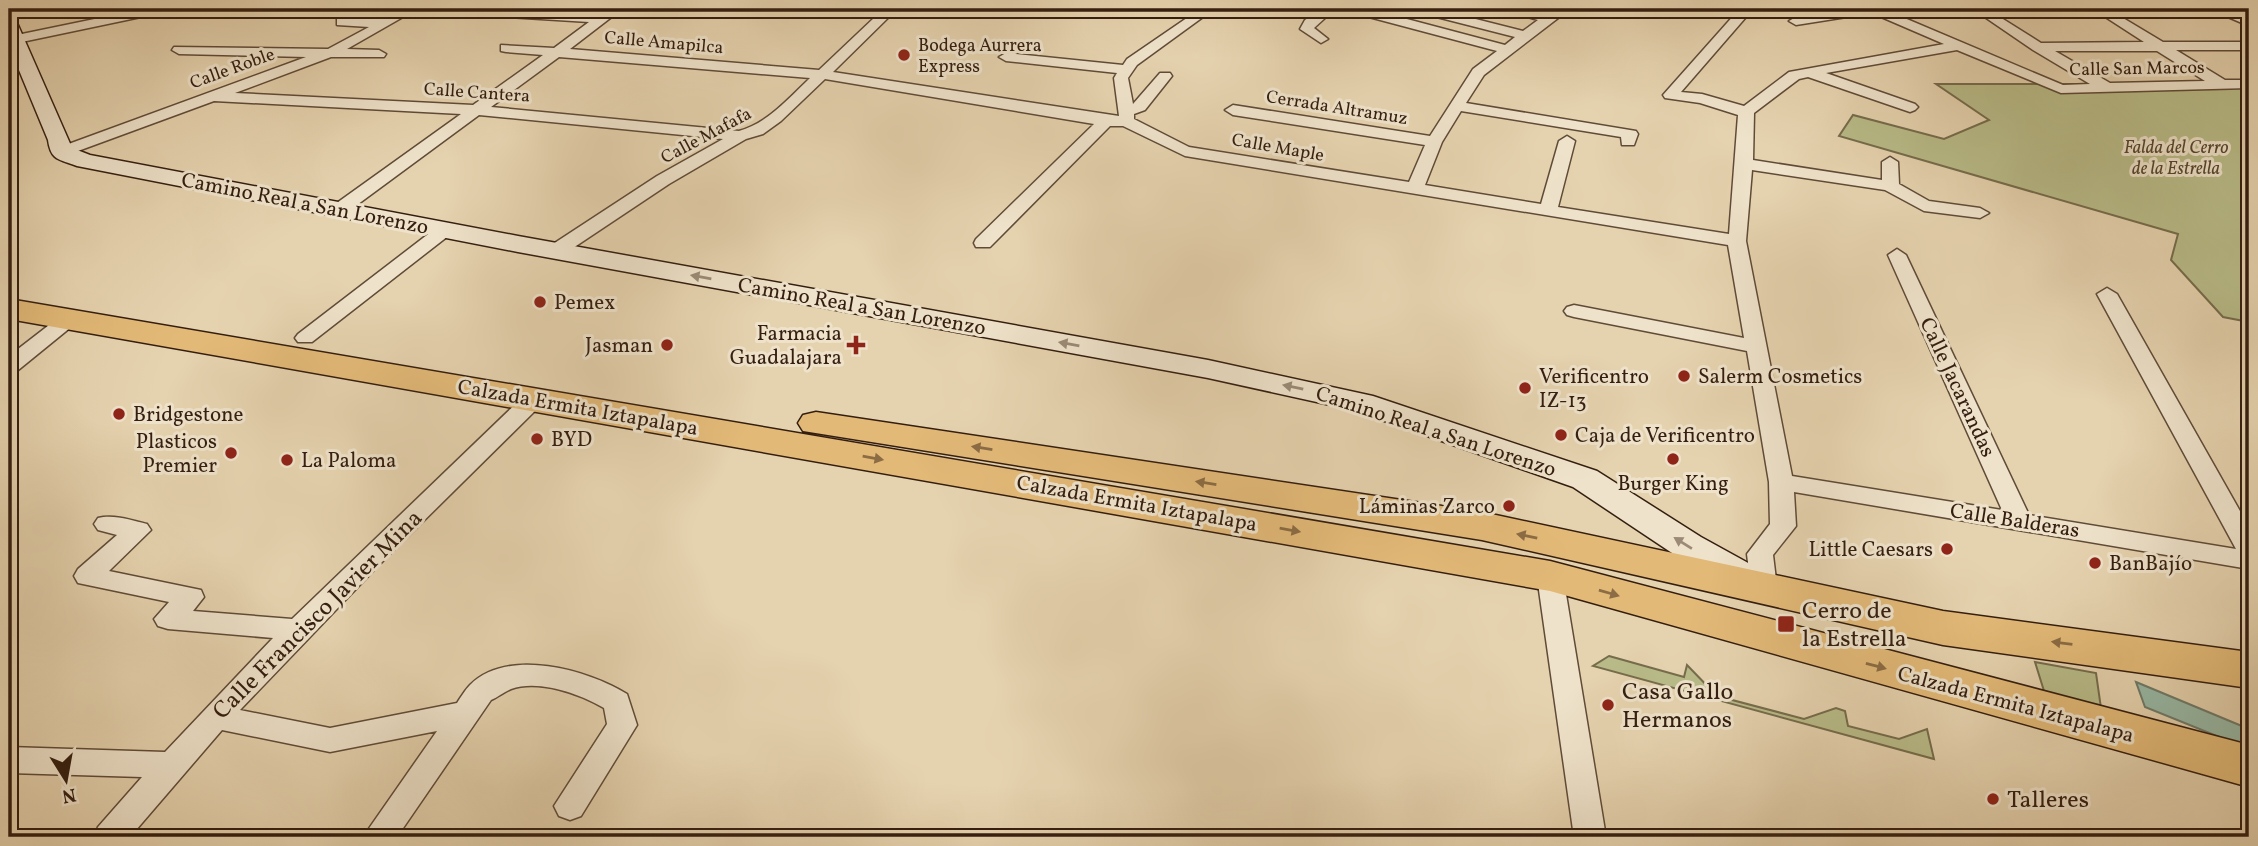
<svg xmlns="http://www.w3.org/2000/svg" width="2258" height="846" font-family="Vollkorn,serif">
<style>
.green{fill:#b8bb88;stroke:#766c4c;stroke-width:2}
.water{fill:#97b8a5;stroke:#6f7a69;stroke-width:2}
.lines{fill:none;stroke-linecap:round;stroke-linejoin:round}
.street-casing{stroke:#604b38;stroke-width:3}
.secondary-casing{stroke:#341e10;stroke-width:3}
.primary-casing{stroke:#341e10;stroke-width:3}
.street{fill:#eee2ca;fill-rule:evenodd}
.secondary{fill:#eee2ca;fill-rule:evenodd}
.primary{fill:#e2b977;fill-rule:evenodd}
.oneway{fill:#9a8a76}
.oneway2{fill:#8b6c44}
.poi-dot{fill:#8f2418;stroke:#eee2ca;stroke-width:2.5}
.labels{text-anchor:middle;stroke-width:6;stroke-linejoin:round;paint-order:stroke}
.far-street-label{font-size:18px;fill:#341e10;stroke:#eee2ca}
.far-poi-label{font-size:18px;fill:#341e10;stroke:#eee2ca;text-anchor:start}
.far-park-label{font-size:18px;font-style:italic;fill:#55452e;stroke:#eee2ca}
.street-label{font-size:21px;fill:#341e10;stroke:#eee2ca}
.poi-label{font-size:21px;fill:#341e10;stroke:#eee2ca;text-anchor:start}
.near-poi-label{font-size:24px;fill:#341e10;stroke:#eee2ca;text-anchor:start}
.near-street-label{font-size:24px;fill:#341e10;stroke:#eee2ca}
</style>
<rect width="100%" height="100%" fill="#e5d2ae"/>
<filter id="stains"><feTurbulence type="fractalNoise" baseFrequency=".00286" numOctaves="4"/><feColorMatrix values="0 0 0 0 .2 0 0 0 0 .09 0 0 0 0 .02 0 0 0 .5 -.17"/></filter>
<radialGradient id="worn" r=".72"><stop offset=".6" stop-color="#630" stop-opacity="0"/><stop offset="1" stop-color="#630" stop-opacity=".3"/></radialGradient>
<path class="green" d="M 1936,84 L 2249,84 L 2249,322 L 2223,317 L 2171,260 L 2178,234 L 1839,136 L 1853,115 L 1944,139 L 1989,120 Z
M 1609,656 L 1684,677 L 1687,665 L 1717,696 L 1804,719 L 1836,708 L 1845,711 L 1848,726 L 1899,739 L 1927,729 L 1934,759 L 1593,666 Z
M 2035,662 L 2096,673 L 2101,708 L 2044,691 Z"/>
<path class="water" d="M 2136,682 L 2249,729 L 2249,749 L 2145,707 Z"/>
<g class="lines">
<defs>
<path id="street" d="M 21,9 L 46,9 L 45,12 L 9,19 L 9,11 Z
M 143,9 L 166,9 L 160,13 L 17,43 L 10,39 L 17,35 Z
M 263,9 L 278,9 L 269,14 L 264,13 Z
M 402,9 L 417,9 L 347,49 L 379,50 L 386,54 L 384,57 L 331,57 L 235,93 L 473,105 L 543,55 L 506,52 L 501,51 L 501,45 L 554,48 L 589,22 L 441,13 L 435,9 L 498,9 L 599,15 L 608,9 L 622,9 L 570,49 L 819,70 L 875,17 L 817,13 L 811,9 L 897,9 L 833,72 L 1119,116 L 1114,78 L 1117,73 L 1006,61 L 999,57 L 1006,53 L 1123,65 L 1127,59 L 1200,9 L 1214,9 L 1137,65 L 1128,78 L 1133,104 L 1160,73 L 1170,73 L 1172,76 L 1145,110 L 1134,114 L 1134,119 L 1189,147 L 1409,182 L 1425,145 L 1233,115 L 1225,110 L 1233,105 L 1430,136 L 1473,69 L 1497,51 L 1350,12 L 1349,9 L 1369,9 L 1505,45 L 1515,37 L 1417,12 L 1416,9 L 1436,9 L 1523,31 L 1538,20 L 1510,12 L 1509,9 L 1528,9 L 1546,14 L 1552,9 L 1560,9 L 1563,12 L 1562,15 L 1484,75 L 1466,103 L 1636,131 L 1638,134 L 1634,145 L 1622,145 L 1621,137 L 1461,111 L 1442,142 L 1425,185 L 1541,204 L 1559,141 L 1567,136 L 1575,141 L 1558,207 L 1729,234 L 1738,115 L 1700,103 L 1665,98 L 1663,95 L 1735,14 L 1714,13 L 1708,9 L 1753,9 L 1681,92 L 1702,94 L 1744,106 L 1789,72 L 1944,44 L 1872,13 L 1796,25 L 1789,21 L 1796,17 L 1850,9 L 1883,9 L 2063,85 L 2090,84 L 2033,50 L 1973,9 L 1987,9 L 2041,43 L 2144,42 L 2093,9 L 2108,9 L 2163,42 L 2249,42 L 2249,50 L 2176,50 L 2225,80 L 2249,80 L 2249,88 L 2061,93 L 1957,50 L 1826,73 L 1915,104 L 1918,107 L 1915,110 L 1910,112 L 1808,77 L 1799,79 L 1754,113 L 1753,160 L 1882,180 L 1882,162 L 1890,157 L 1898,162 L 1899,184 L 1929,201 L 1980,208 L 1989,213 L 1980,218 L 1924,211 L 1885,190 L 1752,170 L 1746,241 L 1792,476 L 2002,510 L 1888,255 L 1897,249 L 1906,255 L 2029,515 L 2236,549 L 2097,294 L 2107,288 L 2117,294 L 2249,527 L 2249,569 L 1794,492 L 1796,526 L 1773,555 L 1777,588 L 1773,595 L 1764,598 L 1755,595 L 1751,588 L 1747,554 L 1770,524 L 1769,482 L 1747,351 L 1574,317 L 1567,315 L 1564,311 L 1567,307 L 1574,305 L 1744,338 L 1728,245 L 1185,156 L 1123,126 L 1110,126 L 990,247 L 976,247 L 974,243 L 976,239 L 1094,124 L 825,79 L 781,121 L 763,134 L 746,139 L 669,184 L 564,254 L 550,254 L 548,250 L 550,246 L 657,176 L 723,139 L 479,115 L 346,213 L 334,213 L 331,209 L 334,205 L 461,114 L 214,101 L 67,155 L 61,157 L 53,152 L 55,149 L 306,57 L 179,54 L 172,50 L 174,47 L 328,49 L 369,27 L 337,25 L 337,19 L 382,19 ZM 2055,51 L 2157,51 L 2205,81 L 2110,83 ZM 559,57 L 810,78 C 789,98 768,123 739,131 L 491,107 Z
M 1321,9 L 1335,9 L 1314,28 L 1328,39 L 1321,43 L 1300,29 L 1305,20 Z
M 2233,10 L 2249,17 L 2249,26 L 2228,17 L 2228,11 Z
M 446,224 L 452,225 L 455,229 L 452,233 L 312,342 L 298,342 L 295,338 L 298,334 L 440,225 Z
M 69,313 L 76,315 L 79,319 L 76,323 L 17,371 L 9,372 L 9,356 L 62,315 Z
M 534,392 L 542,394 L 545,399 L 542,404 L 379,565 L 240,710 L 330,728 L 457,703 C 461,697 465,690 470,685 C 508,647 588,670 627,694 L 637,725 L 581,816 L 570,820 L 559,816 L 554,806 L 607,724 L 604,708 C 580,694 539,679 511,689 C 504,692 498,697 491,700 L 397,837 L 363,837 L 437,731 L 330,752 L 222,730 L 130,837 L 94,837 L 98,827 L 142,777 L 9,773 L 9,747 L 165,752 L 273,638 L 168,629 L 158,626 L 154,619 L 169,602 L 78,583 L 74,576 L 78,569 L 117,535 L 98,530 L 94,524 L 98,518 C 113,514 132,520 147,524 L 151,530 L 109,571 L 201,590 L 204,597 L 193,611 L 292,619 L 526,394 Z
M 1550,567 L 1559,569 L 1563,576 L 1606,837 L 1574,837 L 1537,576 L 1541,569 Z"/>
<path id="secondary" d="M 9,19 L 18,25 L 72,148 L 90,155 L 518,236 L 1208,360 L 1373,396 L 1597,471 L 1701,537 L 1770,575 L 1775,584 L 1770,593 L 1757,597 L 1744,593 L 1675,555 L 1573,487 L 1353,410 L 1208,378 L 518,252 L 77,166 C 59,159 51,161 48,140 L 9,46 Z"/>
<path id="primary" d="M 9,299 L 1550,561 L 2249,745 L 2249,787 L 1550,591 L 9,319 Z
M 816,412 L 1482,512 L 1943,611 L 2249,652 L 2249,688 L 1943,645 L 1482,540 L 803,431 L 798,423 L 803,415 Z"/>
</defs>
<use href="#street" class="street-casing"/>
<use href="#secondary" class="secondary-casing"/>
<use href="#primary" class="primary-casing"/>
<use href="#street" class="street"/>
<use href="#secondary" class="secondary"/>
<use href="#primary" class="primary"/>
</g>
<defs><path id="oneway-solid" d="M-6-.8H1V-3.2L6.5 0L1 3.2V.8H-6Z" transform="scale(1.75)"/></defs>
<g class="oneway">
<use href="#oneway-solid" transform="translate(701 277) rotate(-170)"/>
<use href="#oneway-solid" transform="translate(1069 344) rotate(-170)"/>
<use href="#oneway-solid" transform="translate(1293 387) rotate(-168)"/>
<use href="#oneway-solid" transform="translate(1683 543) rotate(-148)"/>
</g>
<g class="oneway2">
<use href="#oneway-solid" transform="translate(982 448) rotate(-171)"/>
<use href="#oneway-solid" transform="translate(873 458) rotate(10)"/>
<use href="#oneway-solid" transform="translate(1206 483) rotate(-171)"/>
<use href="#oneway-solid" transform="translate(1290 530) rotate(10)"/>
<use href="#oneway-solid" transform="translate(1527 536) rotate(-168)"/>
<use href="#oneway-solid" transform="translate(1609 593) rotate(16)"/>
<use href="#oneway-solid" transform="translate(2062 643) rotate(-173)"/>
<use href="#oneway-solid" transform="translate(1876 666) rotate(15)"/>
</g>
<g class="poi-dot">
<circle cx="904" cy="55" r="7"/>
<circle cx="540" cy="302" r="7"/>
<circle cx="667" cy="345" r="7"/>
<path d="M852.5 334.5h7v7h7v7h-7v7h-7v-7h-7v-7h7z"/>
<circle cx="1684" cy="376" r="7"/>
<circle cx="1525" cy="388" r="7"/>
<circle cx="119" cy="414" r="7"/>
<circle cx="1561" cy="435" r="7"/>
<circle cx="537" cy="439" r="7"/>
<circle cx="231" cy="453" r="7"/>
<circle cx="1673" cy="459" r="7"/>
<circle cx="287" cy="460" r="7"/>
<circle cx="1509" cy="506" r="7"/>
<circle cx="1947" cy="549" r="7"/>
<circle cx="2095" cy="563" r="7"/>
<rect x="1777" y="615" width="18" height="18" rx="3.5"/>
<circle cx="1608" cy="705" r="7"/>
<circle cx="1993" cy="799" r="7"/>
</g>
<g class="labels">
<g class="far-street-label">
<text transform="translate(664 42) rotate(5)" y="6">Calle Amapilca</text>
<text transform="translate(232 68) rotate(-20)" y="6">Calle Roble</text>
<text transform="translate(2137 68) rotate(-1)" y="6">Calle San Marcos</text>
<text transform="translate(477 92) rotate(4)" y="6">Calle Cantera</text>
<text transform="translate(1337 107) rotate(9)" y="6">Cerrada Altramuz</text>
<text transform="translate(706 135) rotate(-28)" y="6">Calle Mafafa</text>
<text transform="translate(1278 147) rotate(10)" y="6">Calle Maple</text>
</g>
<g class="far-poi-label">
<text x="918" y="51">Bodega Aurrera<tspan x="918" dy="21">Express</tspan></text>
</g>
<g class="far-park-label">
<text x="2176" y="153">Falda del Cerro<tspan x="2176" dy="21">de la Estrella</tspan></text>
</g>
<g class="street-label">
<text transform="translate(305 203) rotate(11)" y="7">Camino Real a San Lorenzo</text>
<text transform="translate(862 306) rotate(10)" y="7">Camino Real a San Lorenzo</text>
<text transform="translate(1958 387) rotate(65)" y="7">Calle Jacarandas</text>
<text transform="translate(578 407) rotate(10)" y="7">Calzada Ermita Iztapalapa</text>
<text transform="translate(1436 431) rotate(18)" y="7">Camino Real a San Lorenzo</text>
<text transform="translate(1137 503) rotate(10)" y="7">Calzada Ermita Iztapalapa</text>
<text transform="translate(2015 520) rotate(9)" y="7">Calle Balderas</text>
<text transform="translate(2016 704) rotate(15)" y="7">Calzada Ermita Iztapalapa</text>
</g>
<g class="poi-label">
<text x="554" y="309">Pemex</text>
<text x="842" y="340" text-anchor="end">Farmacia<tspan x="842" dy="24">Guadalajara</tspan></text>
<text x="653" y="352" text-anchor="end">Jasman</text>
<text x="1539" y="383">Verificentro<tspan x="1539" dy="24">IZ-13</tspan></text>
<text x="1698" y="383">Salerm Cosmetics</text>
<text x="133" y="421">Bridgestone</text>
<text x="1575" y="442">Caja de Verificentro</text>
<text x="551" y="446">BYD</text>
<text x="217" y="448" text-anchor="end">Plasticos<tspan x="217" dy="24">Premier</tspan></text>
<text x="301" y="467">La Paloma</text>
<text x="1673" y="490" text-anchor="middle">Burger King</text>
<text x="1495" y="513" text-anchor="end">Láminas Zarco</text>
<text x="1933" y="556" text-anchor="end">Little Caesars</text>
<text x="2109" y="570">BanBajío</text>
</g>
<g class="near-poi-label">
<text x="1802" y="618">Cerro de<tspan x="1802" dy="28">la Estrella</tspan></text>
<text x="1622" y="699">Casa Gallo<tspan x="1622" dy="28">Hermanos</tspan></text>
<text x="2007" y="807">Talleres</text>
</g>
<g class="near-street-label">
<text transform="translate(317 614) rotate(-45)" y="8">Calle Francisco Javier Mina</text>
</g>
</g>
<rect width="2258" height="846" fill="none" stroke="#e5d2ae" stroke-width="35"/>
<rect x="10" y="10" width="2237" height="825" fill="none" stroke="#341e10" stroke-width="3.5"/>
<rect x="18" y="18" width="2223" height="811" fill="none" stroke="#341e10" stroke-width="2"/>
<g transform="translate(66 780) rotate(169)" stroke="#eee2ca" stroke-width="5" paint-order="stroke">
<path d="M0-5L12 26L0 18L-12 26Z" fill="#341e10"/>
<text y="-10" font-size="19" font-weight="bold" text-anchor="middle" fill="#341e10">N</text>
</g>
<rect width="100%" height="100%" filter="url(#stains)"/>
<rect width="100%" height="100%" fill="url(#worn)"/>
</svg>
